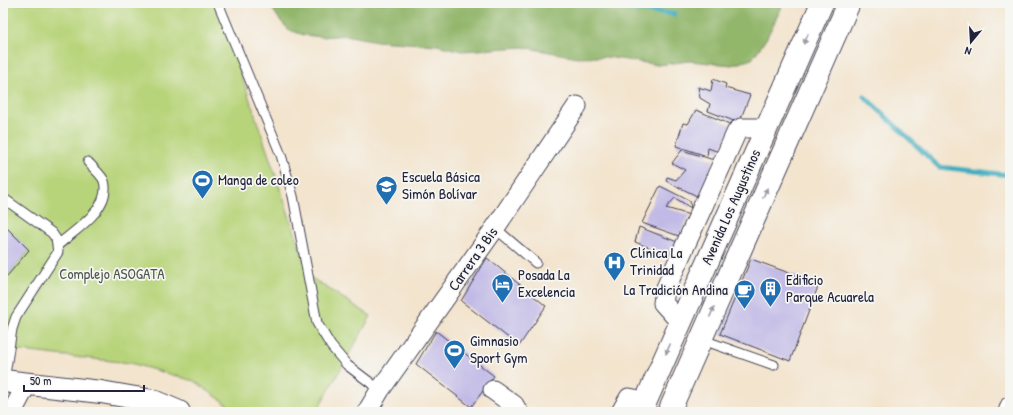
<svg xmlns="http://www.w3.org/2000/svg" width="1013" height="415" font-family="'Patrick Hand',sans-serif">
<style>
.green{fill:#b8d47a;stroke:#6d7b5a}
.forest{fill:#92b66a;stroke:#5a6c52}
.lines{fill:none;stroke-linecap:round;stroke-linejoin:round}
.stream{stroke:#41aebf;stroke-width:5}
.building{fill:#c1b9e6}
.service-casing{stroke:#413f51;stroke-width:11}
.minor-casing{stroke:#413f51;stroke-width:21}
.tertiary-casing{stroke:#413f51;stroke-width:24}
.secondary-casing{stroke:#413f51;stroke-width:24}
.service{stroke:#fff;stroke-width:9}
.minor{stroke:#fff;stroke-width:19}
.tertiary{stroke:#fff;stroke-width:22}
.secondary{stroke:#fff;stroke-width:22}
.oneway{fill:#9c9ca7}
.labels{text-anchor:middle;stroke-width:3.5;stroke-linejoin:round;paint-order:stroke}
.poi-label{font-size:15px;fill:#22223b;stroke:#f6f6f2;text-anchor:start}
.street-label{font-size:15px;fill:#22223b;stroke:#f6f6f2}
.park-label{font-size:15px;fill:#4f574e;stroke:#f6f6f2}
</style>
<rect width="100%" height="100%" fill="#f6f6f2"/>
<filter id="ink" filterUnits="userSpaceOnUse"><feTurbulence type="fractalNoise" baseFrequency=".025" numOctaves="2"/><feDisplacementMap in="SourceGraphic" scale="8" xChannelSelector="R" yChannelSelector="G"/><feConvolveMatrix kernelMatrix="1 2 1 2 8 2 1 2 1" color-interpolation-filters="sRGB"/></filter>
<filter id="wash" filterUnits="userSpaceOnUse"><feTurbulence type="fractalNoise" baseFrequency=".012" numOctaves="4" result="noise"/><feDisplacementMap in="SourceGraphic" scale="16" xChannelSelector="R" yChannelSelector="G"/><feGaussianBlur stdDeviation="0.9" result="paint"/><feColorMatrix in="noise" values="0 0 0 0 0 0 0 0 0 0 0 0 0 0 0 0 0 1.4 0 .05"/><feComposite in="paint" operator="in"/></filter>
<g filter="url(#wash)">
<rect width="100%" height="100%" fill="#f3e4ce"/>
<path class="green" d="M 3,3 L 217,3 L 310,277 L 371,316 L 316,412 L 238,412 L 194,381 L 130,363 L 3,349 L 3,281 L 29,250 L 3,224 Z"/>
<path class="forest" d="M 269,3 L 784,3 L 766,39 L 752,59 L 732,65 L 689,61 L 659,65 L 607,57 L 576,57 L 523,47 L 462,51 L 437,45 L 377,41 L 345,35 L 323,37 L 304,35 L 289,30 L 279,19 Z"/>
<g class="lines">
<path class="stream" d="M 579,3 L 674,14
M 864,96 L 939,167 L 1010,175"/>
</g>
<g id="blocks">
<path class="building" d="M 713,79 L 726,84 L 725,88 L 750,95 L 739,123 L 708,111 L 710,104 L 700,98 L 698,87 L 711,91 Z
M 696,110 L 732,125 L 719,152 L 708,148 L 707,156 L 676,146 L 683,123 L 688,124 Z
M 682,150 L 714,160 L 699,197 L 666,181 L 667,177 L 676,180 L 685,170 L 672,163 Z
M 660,186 L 690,201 L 691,208 L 675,198 L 666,208 L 690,215 L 679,236 L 642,223 Z
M 3,224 L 29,250 L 3,281 Z
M 639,227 L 685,245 L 679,259 L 635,242 Z
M 487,258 L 546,306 L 519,346 L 461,301 Z
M 751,259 L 819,284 L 790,361 L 720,334 Z
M 436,331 L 494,376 L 471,407 L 416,364 Z"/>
</g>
</g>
<g filter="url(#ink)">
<use href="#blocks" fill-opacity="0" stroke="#413f51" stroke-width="1"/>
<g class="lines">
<defs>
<path id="service" d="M 218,3 L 281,155 L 293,196 L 317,323 L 331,346 L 347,365 L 380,390
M 3,198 L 52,233 L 56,239 L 58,252 L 16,317 L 12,329 L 4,381
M 495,228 L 536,263
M 58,245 C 75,230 112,208 104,181 C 102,175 92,167 88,162
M 700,339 L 774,365"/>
<path id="minor" d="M 680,322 L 663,303 L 665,290 L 737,131 L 741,128 L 766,128
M 493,390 L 514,405 L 518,412
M 12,412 L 27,384
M 367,412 L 380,390 L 495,228 L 577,106
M 621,412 L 629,398 L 645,401
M 1008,412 L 1010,406"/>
<path id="tertiary" d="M 3,381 L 101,392 L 153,401 L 179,412"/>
<path id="secondary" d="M 641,412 L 822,3
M 669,412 L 849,3"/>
</defs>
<use href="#service" class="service-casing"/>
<use href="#minor" class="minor-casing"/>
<use href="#tertiary" class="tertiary-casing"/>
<use href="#secondary" class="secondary-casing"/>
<use href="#service" class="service"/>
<use href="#minor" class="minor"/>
<use href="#tertiary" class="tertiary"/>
<use href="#secondary" class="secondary"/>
</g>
<defs><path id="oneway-solid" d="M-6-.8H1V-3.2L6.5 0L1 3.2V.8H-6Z"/></defs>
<g class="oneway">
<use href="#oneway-solid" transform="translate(806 39) rotate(114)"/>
<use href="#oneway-solid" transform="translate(765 193) rotate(-66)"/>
<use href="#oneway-solid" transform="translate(712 312) rotate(-66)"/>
<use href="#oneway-solid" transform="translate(668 349) rotate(114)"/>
</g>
</g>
<defs>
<symbol id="stadium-pin" viewBox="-11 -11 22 30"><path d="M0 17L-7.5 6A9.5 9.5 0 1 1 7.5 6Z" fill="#1f6fb2" stroke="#f6f6f2"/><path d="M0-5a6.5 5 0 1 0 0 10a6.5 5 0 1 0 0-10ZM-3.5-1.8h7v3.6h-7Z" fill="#fff"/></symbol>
<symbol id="school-pin" viewBox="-11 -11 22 30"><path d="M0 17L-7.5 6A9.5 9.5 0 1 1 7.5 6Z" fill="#1f6fb2" stroke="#f6f6f2"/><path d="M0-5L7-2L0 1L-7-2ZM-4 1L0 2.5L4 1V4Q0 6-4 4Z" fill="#fff"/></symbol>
<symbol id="hospital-pin" viewBox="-11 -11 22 30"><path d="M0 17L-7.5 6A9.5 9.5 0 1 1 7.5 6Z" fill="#1f6fb2" stroke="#f6f6f2"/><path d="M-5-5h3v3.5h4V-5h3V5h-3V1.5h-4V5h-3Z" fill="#fff"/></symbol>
<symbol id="hotel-pin" viewBox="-11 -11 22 30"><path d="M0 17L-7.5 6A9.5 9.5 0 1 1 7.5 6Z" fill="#1f6fb2" stroke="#f6f6f2"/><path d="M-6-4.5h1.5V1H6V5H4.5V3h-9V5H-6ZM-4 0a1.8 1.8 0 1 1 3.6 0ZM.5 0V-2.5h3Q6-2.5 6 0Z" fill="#fff"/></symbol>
<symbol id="building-pin" viewBox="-11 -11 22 30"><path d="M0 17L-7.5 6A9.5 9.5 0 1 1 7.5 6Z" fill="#1f6fb2" stroke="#f6f6f2"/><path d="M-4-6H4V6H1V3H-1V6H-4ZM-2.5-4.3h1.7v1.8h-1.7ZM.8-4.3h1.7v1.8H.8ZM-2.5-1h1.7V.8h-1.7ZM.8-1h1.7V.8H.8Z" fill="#fff"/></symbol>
<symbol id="cafe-pin" viewBox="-11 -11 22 30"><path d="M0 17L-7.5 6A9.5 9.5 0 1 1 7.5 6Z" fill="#1f6fb2" stroke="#f6f6f2"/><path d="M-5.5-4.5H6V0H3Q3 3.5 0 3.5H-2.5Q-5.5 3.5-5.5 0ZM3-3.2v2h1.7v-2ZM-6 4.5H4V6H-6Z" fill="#fff"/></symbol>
</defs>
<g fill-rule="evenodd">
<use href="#stadium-pin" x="190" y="168" width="25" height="34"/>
<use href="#school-pin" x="374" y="174" width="25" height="34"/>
<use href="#hospital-pin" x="602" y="250" width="25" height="34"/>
<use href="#hotel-pin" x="490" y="272" width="25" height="34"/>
<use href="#building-pin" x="758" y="276" width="25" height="34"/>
<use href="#cafe-pin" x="732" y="278" width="25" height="34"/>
<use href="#stadium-pin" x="442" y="338" width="25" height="34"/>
</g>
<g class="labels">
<g class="poi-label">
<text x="402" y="182">Escuela Básica<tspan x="402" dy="17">Simón Bolívar</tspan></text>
<text x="218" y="185">Manga de coleo</text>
<text x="630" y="258">Clínica La<tspan x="630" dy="17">Trinidad</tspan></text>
<text x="518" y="280">Posada La<tspan x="518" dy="17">Excelencia</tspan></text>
<text x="786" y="285">Edificio<tspan x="786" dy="17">Parque Acuarela</tspan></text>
<text x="728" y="295" text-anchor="end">La Tradición Andina</text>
<text x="470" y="346">Gimnasio<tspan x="470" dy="17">Sport Gym</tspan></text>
</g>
<g class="street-label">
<text transform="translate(731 207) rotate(-66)" y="5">Avenida Los Augustinos</text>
<text transform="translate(473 259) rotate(-55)" y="5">Carrera 3 Bis</text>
</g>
<g class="park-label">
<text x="112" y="279">Complejo ASOGATA</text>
</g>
</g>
<rect width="1013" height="415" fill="none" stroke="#f6f6f2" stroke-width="16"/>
<g transform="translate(971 42) rotate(198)" stroke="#f6f6f2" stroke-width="3" paint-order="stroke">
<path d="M0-3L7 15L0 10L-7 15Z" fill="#22223b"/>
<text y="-6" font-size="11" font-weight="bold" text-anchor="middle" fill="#22223b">N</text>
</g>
<path d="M24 385v6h120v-6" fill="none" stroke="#22223b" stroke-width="2"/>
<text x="30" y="385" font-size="12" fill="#22223b" stroke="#f6f6f2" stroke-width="3" paint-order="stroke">50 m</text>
</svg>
